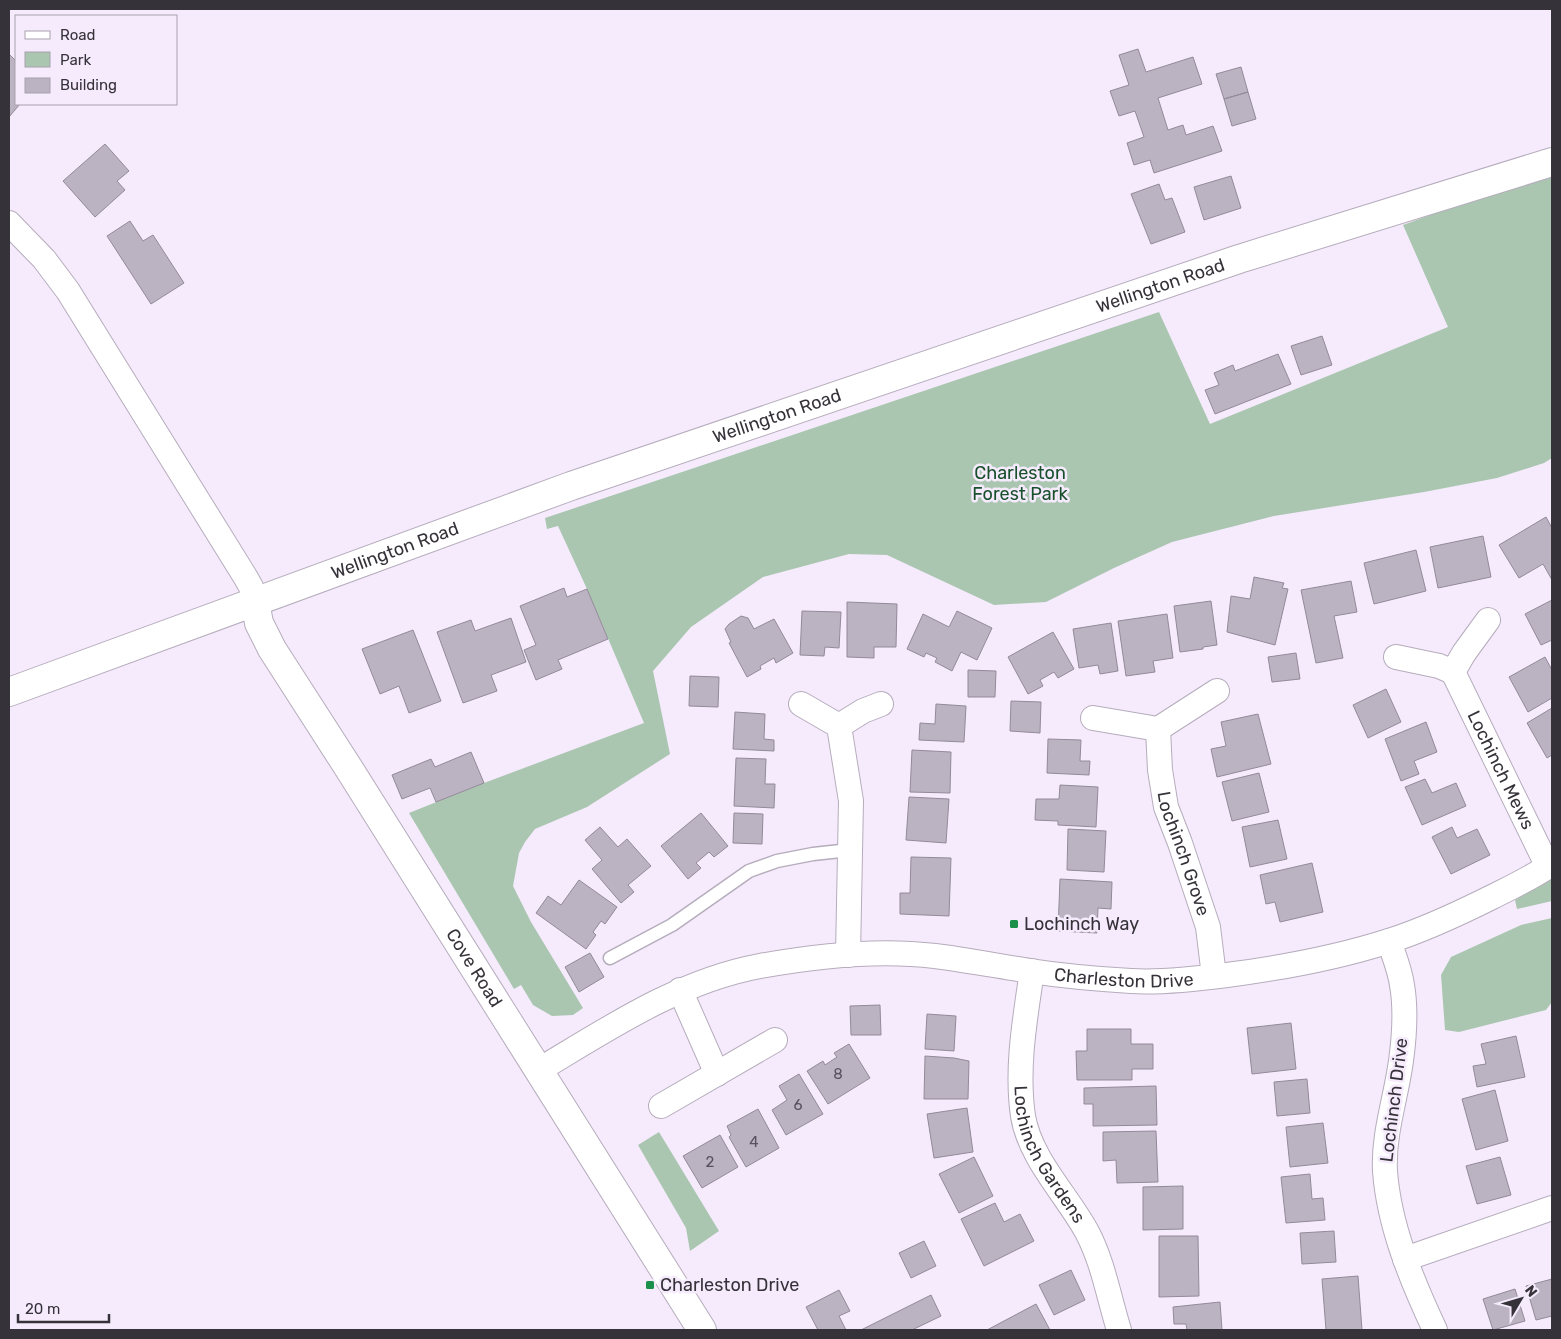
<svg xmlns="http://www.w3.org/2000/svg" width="1561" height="1339" font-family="Rubik,sans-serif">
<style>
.green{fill:#aac6b0}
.building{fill:#bbb2c2;stroke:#928999}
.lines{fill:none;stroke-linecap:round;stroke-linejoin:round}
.service-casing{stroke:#b5acbc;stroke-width:15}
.minor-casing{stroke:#b5acbc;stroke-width:26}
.tertiary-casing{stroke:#b5acbc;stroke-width:30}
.service{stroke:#fff;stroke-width:12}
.minor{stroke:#fff;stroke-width:24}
.tertiary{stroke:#fff;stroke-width:28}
.poi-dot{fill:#1a904a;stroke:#f5ebfc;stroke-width:2}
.labels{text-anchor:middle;stroke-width:5;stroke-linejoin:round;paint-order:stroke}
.number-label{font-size:15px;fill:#57525b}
.street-label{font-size:18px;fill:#363239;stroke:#f5ebfc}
.park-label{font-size:18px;fill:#18502b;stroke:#f5ebfc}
.poi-label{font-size:18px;fill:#363239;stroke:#f5ebfc;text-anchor:start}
</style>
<rect width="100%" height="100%" fill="#f5ebfc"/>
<path class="green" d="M 1552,176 L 1552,458 L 1544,463 L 1497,478 L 1424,492 L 1274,516 L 1172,542 L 1114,568 L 1046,602 L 994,605 L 887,555 L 849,554 L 763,577 L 691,627 L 653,671 L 670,754 L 587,807 L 535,829 L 525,842 L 519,853 L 513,886 L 531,922 L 583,1008 L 573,1015 L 552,1016 L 533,1005 L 521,985 L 514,989 L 409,813 L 484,783 L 644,723 L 587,589 L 558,526 L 547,529 L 545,518 L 1159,312 L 1210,424 L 1448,327 L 1403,225 L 1490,193 Z
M 1552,876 L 1552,901 L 1517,909 L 1515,900 Z
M 1552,918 L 1552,1002 L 1546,1010 L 1459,1032 L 1445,1030 L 1441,975 L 1451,957 L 1521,925 Z
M 659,1132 L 719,1231 L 690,1251 L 686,1228 L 638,1145 Z"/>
<path class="building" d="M 1138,49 L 1146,72 L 1193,57 L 1202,84 L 1158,98 L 1168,130 L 1183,125 L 1186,135 L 1213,126 L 1222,151 L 1154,173 L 1150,160 L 1134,165 L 1127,143 L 1144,137 L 1135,111 L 1119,116 L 1110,91 L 1129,85 L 1119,55 Z
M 9,54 L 16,61 L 16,104 L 20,104 L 9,117 Z
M 1241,67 L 1248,92 L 1224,99 L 1216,74 Z
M 1248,92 L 1256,119 L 1232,126 L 1224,99 Z
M 105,144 L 129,171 L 117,181 L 125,190 L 95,217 L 63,181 Z
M 1231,176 L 1241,208 L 1204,220 L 1194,187 Z
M 1159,184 L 1165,200 L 1172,198 L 1185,232 L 1151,244 L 1131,194 Z
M 130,221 L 143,241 L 153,235 L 184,283 L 151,304 L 107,236 Z
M 1322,336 L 1332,365 L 1301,375 L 1291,346 Z
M 1278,354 L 1291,384 L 1215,414 L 1205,390 L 1219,385 L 1214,373 L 1233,365 L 1235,371 Z
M 1546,517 L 1552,528 L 1552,580 L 1543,564 L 1519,578 L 1499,545 Z
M 1483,536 L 1491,577 L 1438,588 L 1430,547 Z
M 1416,550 L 1426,591 L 1374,604 L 1364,563 Z
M 1254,577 L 1284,583 L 1282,588 L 1288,589 L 1275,645 L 1227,632 L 1231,596 L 1250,599 Z
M 1351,581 L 1357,612 L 1334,616 L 1343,658 L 1316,663 L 1301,590 Z
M 564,588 L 567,597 L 587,589 L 608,639 L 558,660 L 562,669 L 536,680 L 524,650 L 536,645 L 520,606 Z
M 1552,600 L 1552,640 L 1541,645 L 1525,614 Z
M 1211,601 L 1217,645 L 1203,647 L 1203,649 L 1180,652 L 1174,606 Z
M 847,602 L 897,604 L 896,647 L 874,647 L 874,658 L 847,657 Z
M 802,611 L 841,612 L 839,648 L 825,647 L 824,656 L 800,655 Z
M 957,611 L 992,628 L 977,660 L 961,652 L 952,671 L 935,662 L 937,658 L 926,653 L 924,657 L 907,649 L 923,614 L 949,627 Z
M 1167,614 L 1173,658 L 1153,661 L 1155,672 L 1126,676 L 1118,621 Z
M 741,616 L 748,618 L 754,629 L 774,619 L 793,653 L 776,663 L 774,658 L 760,666 L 761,669 L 747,677 L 729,643 L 731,642 L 725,629 L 729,624 Z
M 511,618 L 526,662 L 491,675 L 497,691 L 463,703 L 437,632 L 471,620 L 475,631 Z
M 1111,623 L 1118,671 L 1100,674 L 1098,665 L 1079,668 L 1073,629 Z
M 413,630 L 441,701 L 409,713 L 399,686 L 380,694 L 362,649 Z
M 1053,632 L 1074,669 L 1058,678 L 1054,672 L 1040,680 L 1043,686 L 1028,694 L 1008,657 Z
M 1296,653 L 1300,679 L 1272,682 L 1268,657 Z
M 1545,657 L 1552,670 L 1552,698 L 1528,712 L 1509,677 Z
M 968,670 L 996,671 L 995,697 L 968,697 Z
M 690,676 L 719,677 L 718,707 L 689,706 Z
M 1386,689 L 1401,722 L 1368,738 L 1353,705 Z
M 1011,701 L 1041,702 L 1040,733 L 1010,731 Z
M 936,704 L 966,706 L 964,742 L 919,740 L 920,723 L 935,724 Z
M 1552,708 L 1552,755 L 1547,758 L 1527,723 Z
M 735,712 L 765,714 L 764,739 L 774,740 L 774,751 L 733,749 Z
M 1258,714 L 1271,764 L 1217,777 L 1211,749 L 1226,746 L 1221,722 Z
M 1426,722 L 1437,752 L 1414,761 L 1419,774 L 1401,781 L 1385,739 Z
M 1048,739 L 1081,740 L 1080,761 L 1090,761 L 1089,775 L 1047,773 Z
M 912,750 L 951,752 L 950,793 L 910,792 Z
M 471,752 L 484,783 L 436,802 L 430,788 L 402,799 L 392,775 L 431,759 L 435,767 Z
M 736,758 L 766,759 L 765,784 L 775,784 L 774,808 L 734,806 Z
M 1259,773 L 1269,812 L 1232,821 L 1222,782 Z
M 1425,779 L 1432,793 L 1456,783 L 1466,806 L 1422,825 L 1405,787 Z
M 1060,785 L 1098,787 L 1096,827 L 1058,825 L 1058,821 L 1035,820 L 1036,799 L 1059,799 Z
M 909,797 L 949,799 L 946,843 L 906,840 Z
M 701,813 L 728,846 L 714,857 L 709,852 L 696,863 L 701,868 L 688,879 L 661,846 Z
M 734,813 L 763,814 L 762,844 L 733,843 Z
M 1278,820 L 1287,859 L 1250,867 L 1242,827 Z
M 600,827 L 618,847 L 627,839 L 651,866 L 628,885 L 634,892 L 621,903 L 592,869 L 602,860 L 585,840 Z
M 1452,827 L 1457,838 L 1477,829 L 1490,855 L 1451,874 L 1432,837 Z
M 1068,829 L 1106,831 L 1104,872 L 1067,870 Z
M 911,857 L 951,858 L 949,916 L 900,914 L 900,893 L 910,893 Z
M 1312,863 L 1323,912 L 1280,922 L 1275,902 L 1266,904 L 1260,875 Z
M 1060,879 L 1112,882 L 1111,909 L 1098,908 L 1097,933 L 1058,931 Z
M 579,880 L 617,907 L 605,924 L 601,921 L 593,932 L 596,935 L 586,949 L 536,913 L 548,896 L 561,905 Z
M 590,953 L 604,977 L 579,992 L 565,967 Z
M 880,1005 L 881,1035 L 851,1035 L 850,1006 Z
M 927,1014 L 956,1016 L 954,1051 L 925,1049 Z
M 1291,1023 L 1296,1069 L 1252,1074 L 1247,1028 Z
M 1087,1029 L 1131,1029 L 1131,1044 L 1153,1044 L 1153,1069 L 1132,1069 L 1132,1080 L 1077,1080 L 1076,1051 L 1087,1051 Z
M 1516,1036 L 1525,1077 L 1477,1087 L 1473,1066 L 1486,1064 L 1481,1044 Z
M 849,1044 L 870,1078 L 828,1104 L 807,1071 L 823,1061 L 825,1065 L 837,1057 L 834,1053 Z
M 925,1056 L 954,1058 L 969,1061 L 968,1099 L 924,1099 Z
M 799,1074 L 823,1114 L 786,1135 L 772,1110 L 787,1100 L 779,1086 Z
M 1307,1079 L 1310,1113 L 1277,1116 L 1274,1082 Z
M 1156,1086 L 1157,1125 L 1093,1126 L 1093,1104 L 1084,1104 L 1084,1088 Z
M 1495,1090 L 1508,1141 L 1476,1150 L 1462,1099 Z
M 967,1108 L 973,1152 L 934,1158 L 927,1114 Z
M 758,1109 L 779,1148 L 746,1167 L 729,1137 L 731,1135 L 727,1126 Z
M 1323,1123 L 1328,1163 L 1290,1167 L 1286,1127 Z
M 1156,1131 L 1158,1182 L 1117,1183 L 1116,1160 L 1103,1161 L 1103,1132 Z
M 720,1135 L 738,1167 L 702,1188 L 683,1156 Z
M 974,1157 L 993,1196 L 959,1213 L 939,1174 Z
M 1500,1157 L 1511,1195 L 1477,1204 L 1466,1166 Z
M 1310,1174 L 1312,1199 L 1323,1198 L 1325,1220 L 1286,1223 L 1281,1177 Z
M 1183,1186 L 1183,1229 L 1143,1230 L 1143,1187 Z
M 995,1203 L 1004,1222 L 1020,1214 L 1034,1241 L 984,1266 L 961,1219 Z
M 1334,1231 L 1336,1262 L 1302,1264 L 1300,1233 Z
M 1159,1236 L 1198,1236 L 1199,1296 L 1159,1297 Z
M 924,1241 L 936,1266 L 911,1278 L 899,1253 Z
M 1071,1270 L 1085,1300 L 1054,1315 L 1039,1285 Z
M 1358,1276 L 1362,1330 L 1326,1330 L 1322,1279 Z
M 1552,1279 L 1552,1316 L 1536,1320 L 1526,1286 Z
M 1515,1289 L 1525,1321 L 1493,1330 L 1483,1299 Z
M 839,1290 L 850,1311 L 839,1316 L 846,1330 L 818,1330 L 806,1307 Z
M 931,1295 L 941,1316 L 912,1330 L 861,1330 Z
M 1220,1302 L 1222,1330 L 1187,1330 L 1186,1324 L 1174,1324 L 1173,1307 Z
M 1036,1304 L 1050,1330 L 987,1330 Z"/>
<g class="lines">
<defs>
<path id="service" d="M 610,958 L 672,925 L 749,871 L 777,861 L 813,854 L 850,850"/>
<g id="minor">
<path d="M 9,223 L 44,259 L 68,291 L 246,578 L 251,587 L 255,602"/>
<path d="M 1396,657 L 1439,666 L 1453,672 L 1464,653 L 1488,620"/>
<path id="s1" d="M 1453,672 L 1548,867"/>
<path d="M 801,704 L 839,726 L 851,801 L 848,955"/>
<path d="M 1093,718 L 1158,729 L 1217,691"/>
<path d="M 839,726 L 863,711 L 881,704"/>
<path id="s2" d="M 1158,729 L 1160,770 L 1166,807 L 1180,843 L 1208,927 L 1214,976"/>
<path d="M 1389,941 C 1394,956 1400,970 1402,985 C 1406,1008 1404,1039 1401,1061 C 1396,1098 1383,1134 1385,1171 C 1389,1226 1412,1281 1435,1330"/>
<path id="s3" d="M 1032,971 C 1025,1019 1016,1068 1023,1116 C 1030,1159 1067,1195 1087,1232 C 1103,1262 1109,1298 1119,1330"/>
<path d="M 680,990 L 717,1074"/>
<path id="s4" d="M 539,1070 C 609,1028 679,981 760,966 C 815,956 879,949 935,956 C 967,960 998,966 1030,971 C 1063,976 1097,979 1131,981 C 1162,983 1196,979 1227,975 C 1281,968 1336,958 1389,941 C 1424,930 1458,914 1492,897 C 1512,887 1533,877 1552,864"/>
<path d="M 661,1106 L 775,1040"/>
<path d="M 1405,1259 L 1552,1208"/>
</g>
<g id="tertiary">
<path id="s5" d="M 255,602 L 259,623 L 272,649 L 346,764 L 702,1330"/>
<path id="s6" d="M 9,692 L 571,486 L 1239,259 L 1552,162"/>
</g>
</defs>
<use href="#service" class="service-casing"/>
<use href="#minor" class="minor-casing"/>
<use href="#tertiary" class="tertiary-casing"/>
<use href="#service" class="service"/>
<use href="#minor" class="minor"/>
<use href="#tertiary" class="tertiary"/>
</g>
<g class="poi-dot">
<rect x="1009" y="919" width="10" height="10" rx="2.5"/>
<rect x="645" y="1280" width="10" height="10" rx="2.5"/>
</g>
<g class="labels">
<g class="number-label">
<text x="838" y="1079">8</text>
<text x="798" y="1110">6</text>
<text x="754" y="1147">4</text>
<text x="710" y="1167">2</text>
</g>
<g class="street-label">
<text dy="6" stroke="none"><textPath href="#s6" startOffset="1221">Wellington Road</textPath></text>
<text dy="6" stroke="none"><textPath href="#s6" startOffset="816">Wellington Road</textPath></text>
<text dy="6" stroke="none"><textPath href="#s6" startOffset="411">Wellington Road</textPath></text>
<text dy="6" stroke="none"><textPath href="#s1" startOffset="109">Lochinch Mews</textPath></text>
<text dy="6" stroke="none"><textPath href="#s2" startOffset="128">Lochinch Grove</textPath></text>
<text dy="6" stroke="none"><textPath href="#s5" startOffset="428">Cove Road</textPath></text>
<text dy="6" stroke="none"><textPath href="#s4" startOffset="612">Charleston Drive</textPath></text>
<text transform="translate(1394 1100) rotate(-83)" y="6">Lochinch Drive</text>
<text dy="6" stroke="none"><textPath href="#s3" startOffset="191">Lochinch Gardens</textPath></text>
</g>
<g class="park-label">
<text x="1020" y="479">Charleston<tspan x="1020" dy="21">Forest Park</tspan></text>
</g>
<g class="poi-label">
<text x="1024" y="930">Lochinch Way</text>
<text x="660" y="1291">Charleston Drive</text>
</g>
</g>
<rect width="1561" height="1339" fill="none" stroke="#363239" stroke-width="20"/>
<rect x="15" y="15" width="162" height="90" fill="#f5ebfc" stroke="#a9a1ae"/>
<rect x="25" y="31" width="25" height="8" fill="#ffffff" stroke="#a9a1ae"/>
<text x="60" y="40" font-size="15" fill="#363239">Road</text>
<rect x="25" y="52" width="25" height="15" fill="#aac6b0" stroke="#a9a1ae"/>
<text x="60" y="65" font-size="15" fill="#363239">Park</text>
<rect x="25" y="78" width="25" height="15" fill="#bbb2c2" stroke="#a9a1ae"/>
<text x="60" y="90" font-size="15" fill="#363239">Building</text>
<g transform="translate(1521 1299) rotate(52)" stroke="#f5ebfc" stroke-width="4" paint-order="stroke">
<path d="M0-4L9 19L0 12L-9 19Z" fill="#363239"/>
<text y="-8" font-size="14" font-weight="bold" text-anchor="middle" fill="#363239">N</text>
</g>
<path d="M18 1314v8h91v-8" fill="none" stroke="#363239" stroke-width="2.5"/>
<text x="25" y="1314" font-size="15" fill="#363239" stroke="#f5ebfc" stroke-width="4" paint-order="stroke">20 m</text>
</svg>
